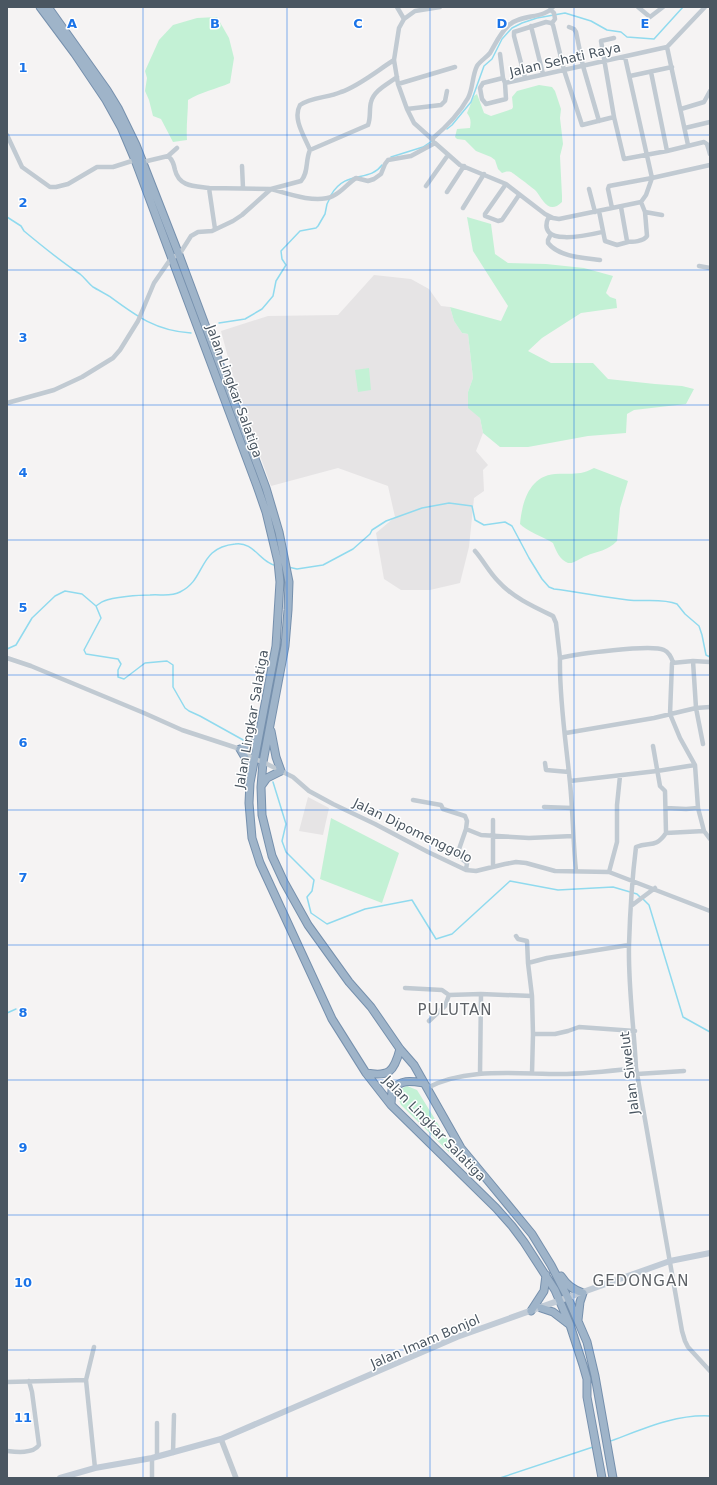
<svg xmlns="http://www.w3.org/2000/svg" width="717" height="1485" font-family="'DejaVu Sans',sans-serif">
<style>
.education{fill:#e6e4e5}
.green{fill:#c3f1d5}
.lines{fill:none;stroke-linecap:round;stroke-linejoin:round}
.stream{stroke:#90daee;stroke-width:1.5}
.trunk-casing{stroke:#7690ad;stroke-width:9}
.minor{stroke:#c1cad2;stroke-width:4.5}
.tertiary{stroke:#c1cad2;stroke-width:5.5}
.secondary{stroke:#c1cbd6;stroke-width:6}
.trunk{stroke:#9fb4c9;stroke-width:7}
.grid{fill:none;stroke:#1a73e8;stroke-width:1;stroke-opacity:0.55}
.labels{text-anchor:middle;stroke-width:3;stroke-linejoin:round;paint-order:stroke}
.street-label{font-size:13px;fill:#4a5661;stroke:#fff}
.quarter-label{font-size:15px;letter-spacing:1px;fill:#5f6368;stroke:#fff}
.grid-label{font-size:13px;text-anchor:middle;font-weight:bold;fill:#1a73e8;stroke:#fff;stroke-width:3;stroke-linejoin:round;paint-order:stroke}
</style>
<rect width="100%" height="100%" fill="#f5f3f3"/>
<path class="education" d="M 374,275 L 411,279 L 429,289 L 441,306 L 450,307 L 454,321 L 462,333 L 468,334 L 473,378 L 468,392 L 480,418 L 483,433 L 476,451 L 488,465 L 483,470 L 484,491 L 474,498 L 469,547 L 460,583 L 430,590 L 401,590 L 384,579 L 376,533 L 395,517 L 388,486 L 338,468 L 271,486 L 238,395 L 221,331 L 268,316 L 338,315 Z
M 308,797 L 329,808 L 323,835 L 299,831 Z"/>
<path class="green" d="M 217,17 L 229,38 L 234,58 L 230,83 C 216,89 201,92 188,100 C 188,113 186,127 187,140 L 173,142 L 161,119 L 153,116 L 149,100 L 145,91 L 147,78 L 145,71 L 159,40 L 173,25 L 197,18 Z
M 539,85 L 552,87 L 555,91 L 561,109 L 560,118 L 563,144 L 560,156 L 562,196 L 562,202 C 549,215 543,200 536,191 C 533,188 513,173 511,172 C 507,171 505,172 502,173 L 498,169 L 495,160 L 491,157 L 476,151 L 465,140 L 457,139 L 455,137 L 457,129 L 470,128 C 471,122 471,118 467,113 L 474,96 L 477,94 L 484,113 L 491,116 L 512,109 L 513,107 L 512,97 L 517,91 Z
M 467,217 L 491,224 L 495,254 L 508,263 L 546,264 L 584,268 L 613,276 L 606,293 L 610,297 L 616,299 L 617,308 L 581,313 L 542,338 L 528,351 L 551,363 L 593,363 L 608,379 L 655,384 L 682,386 L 694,389 L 686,404 L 634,410 L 627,414 L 626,433 L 588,436 L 528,447 L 500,447 L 483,433 L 480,418 L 468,408 L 468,392 L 473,378 L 468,334 L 462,333 L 454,321 L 450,307 L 501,321 L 508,306 L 473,251 Z
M 369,368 L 371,390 L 358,392 L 355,370 Z
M 594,468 L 628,481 L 620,508 L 617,541 C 608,551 597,551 586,556 C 580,558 574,564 568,563 C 560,560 556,551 553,543 C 544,537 526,531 520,524 C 522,503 529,476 555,474 C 571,473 579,476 594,468 Z
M 331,818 L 399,853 L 382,903 L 320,879 Z
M 407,1086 L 417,1090 L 459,1158 L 457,1159 L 454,1157 L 401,1105 L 397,1095 L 398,1090 Z"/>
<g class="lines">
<path class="stream" d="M 447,129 L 452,125 L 471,102 L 484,66 L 492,59 L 502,39 L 512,28 L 522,23 L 537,18 L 565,13 L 591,21 L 607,30 L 621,32 L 627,37 L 654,39 L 683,7
M 391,157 L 423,147 L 432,141
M 331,195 C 346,169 369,183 382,165
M 7,217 L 21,226 L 24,231 C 42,246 60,261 80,274 C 85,278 88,283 93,287 C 98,290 104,293 109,296 C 136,316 156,331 191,333
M 219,323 L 245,319 L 262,309 L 273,296 L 276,281 L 286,265 L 282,259 L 281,251 L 300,231 L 316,228 L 318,226 L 325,214 L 327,204 L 330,198
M 288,567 L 297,569 L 323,565 L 353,549 L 370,534 L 372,530 L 386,521 L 422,508 L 449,503 L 472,506 L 475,520 L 484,525 L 505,522 L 512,526 L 529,558 L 542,579 L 549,587 L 554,589 C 578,592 603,597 628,600 C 644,602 662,598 677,604 L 685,614 L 699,626 L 702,635 L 706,655 L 710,657
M 96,606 C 99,604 101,602 104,601 C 113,597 139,595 150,595 C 160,594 171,597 180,592 C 207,579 197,548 235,544 C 254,541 260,563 277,566
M 7,649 L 16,645 L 32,618 L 55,596 L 65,591 L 82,594 L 96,606 L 101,618 L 84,650 L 86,654 L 118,659 L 121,664 L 118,670 L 118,677 L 124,679 L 145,663 L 167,661 L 173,665 L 173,687 L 185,708 L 189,711 L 200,716 L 245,741
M 273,782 L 286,824 L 282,841 L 286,852 L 314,880 L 312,891 L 307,897 L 311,913 L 327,924 L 365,909 L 412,900 L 436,939 L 452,934 L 510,881 L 558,890 L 613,887 L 637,894 L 640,897
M 643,899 L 649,905 L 683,1017 L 710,1032
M 7,1013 L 16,1009
M 608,1442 C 641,1430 675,1414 710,1416
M 500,1478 L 593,1447"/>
<defs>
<path id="trunk" d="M 40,7 L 75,54 L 106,100 L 121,127 L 135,160 L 257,486 L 266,512 L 278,562 L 280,582 L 276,646 L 250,783 L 249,803 L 252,838 L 260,863 L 332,1019 L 366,1073 L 391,1105 L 496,1208 L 512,1226 L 524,1242 L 555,1290 L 570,1325 L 583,1365 L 587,1379 L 587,1397 L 602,1478
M 48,7 L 107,90 L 118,108 L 136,145 L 179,255 L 266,488 L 279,532 L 289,582 L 288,610 L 285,646 L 263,762 L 261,787 L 262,815 L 272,856 L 284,882 L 308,925 L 349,982 L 371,1007 L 400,1049 L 414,1065 L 461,1148 L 532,1234 L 551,1265 L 568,1298 L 587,1342 L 595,1376 L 613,1478
M 249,777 L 247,761 L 240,749 L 250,746 L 258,738
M 262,785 L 267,778 L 281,771 L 276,757 L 271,731
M 366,1073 C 389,1077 394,1072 400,1049
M 391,1104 L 392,1090 C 401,1079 411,1081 424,1083
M 561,1276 C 567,1285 572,1289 583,1293 L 580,1302 L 578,1320
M 541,1308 L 553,1312 L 570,1325
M 531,1311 L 544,1291 L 546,1275"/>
</defs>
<use href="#trunk" class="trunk-casing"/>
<path class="minor" d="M 397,7 L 404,19
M 638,7 L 650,17 L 663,7
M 551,10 L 554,13 L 555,19 L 552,23
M 531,26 L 543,74
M 569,27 L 574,29 L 576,32 L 583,66 L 599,121
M 500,54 L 503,78
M 651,72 L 667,151
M 630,76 L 672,67
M 525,78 L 514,36 L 514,32 L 546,22 L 551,23 L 553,25 L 564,70 L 582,125 L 614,117 L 624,159 L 667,151 L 704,142 L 707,144 L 710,154
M 505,83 L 503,78 L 483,83 L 480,88 L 482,99 L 486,104 L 506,99 L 505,83 L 667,47
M 398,84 L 455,67
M 407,109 L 441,105 L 445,101 L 447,91
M 681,109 L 704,102 L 710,91
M 614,117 L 601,41 L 614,38
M 685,128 L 710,122
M 7,135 L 22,167 L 50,187 L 56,187 L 68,184 L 97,167 L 113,167 L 135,160
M 432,139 C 445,128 459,114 468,98 C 473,89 472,76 477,66 C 480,61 486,58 490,53 C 496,43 500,33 509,25 C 521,14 544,19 553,7
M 433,140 L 414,123 L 407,109 L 398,84 L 394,60 L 399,28 L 404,19 L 415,11 L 440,7
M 688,145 L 667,47 L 705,7
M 310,150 C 305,137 292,119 300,105 C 311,97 328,98 341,92 C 359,86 378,70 394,60
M 168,156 C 173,160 174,165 175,170 C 179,187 195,186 209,188
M 143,162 L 168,156 L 177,148
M 242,166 L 243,188
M 506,184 L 485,214 L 485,216 L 498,221 L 502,220 L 519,195
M 426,186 L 448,155
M 589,189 L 595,212
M 447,192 L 464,166
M 621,207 L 627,241 C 632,243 644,241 647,236 L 645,212 L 641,202
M 463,208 L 484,174
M 612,208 L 608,189 L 609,186 L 652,178 L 625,57
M 599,211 L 605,241 L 617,245 L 628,242
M 645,212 L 662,215
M 549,216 C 534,248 589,235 602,232
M 215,229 L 209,188 L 271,189 L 301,181 C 309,172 305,161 310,150 L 368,125 C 371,118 369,109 371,102 C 374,90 388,84 397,77
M 551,234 L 548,240 L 548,243 C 559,257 584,258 600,260
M 699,266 L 710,268
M 7,403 L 54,390 L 82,377 L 113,358 L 120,350 L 138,321 L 154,283 L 172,257 L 179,255 L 191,236 L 198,232 L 212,231 L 233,221 L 242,215 L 271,189 C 288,194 317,204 333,196 C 342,192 348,183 356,178 L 368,181 L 374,179 L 381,174 L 385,164 L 388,160 L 411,156 L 435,143 L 460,165 L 506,184 L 545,214 L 553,218 L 559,219 L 641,202 L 646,195 L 652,178 L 710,165
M 475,551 C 483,560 489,572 498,581 C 512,597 534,607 553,616 L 556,623 L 560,658
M 7,658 L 31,666 L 144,713 L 182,730 L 240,749 L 254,759 L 263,762 L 293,777 L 309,791 L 333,804 L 375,824 L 428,852 L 466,870 L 476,871 L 505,864 L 516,862 L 526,863 L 555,871 L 609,872 L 710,911
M 693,661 L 696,708 L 703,744
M 710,662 L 693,661 L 672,663 L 670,714 L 680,738 L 695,765 L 698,808 L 704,831 L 710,839
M 566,733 L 654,718 L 696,708 L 710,707
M 653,746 L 660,786 L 665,791 L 666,833
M 545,763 L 546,770 L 569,772
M 570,781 L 657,771 L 695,765
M 413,800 L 441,805 L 443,809 L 465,816 L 467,821 L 466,829 L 481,835 L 529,838 L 573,836
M 544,807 L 572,808
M 666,808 L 686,809 L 698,808
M 704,831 L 666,833 C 655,849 650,841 636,847 C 632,879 630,912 629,945 C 628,986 634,1027 636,1068 L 682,1331 L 685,1341 L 688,1347 L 710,1371
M 493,867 L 493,820
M 466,870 L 467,863 L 457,855 L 466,829
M 576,871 C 573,842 573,812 570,783 C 566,742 559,698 560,658 C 576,654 651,644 664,650 C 669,652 671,657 673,662
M 609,872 L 617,842 L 617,805 L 620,776
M 631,906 L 655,888
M 516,936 L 518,939 L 527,941 L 528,963
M 405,988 L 442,990 L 449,995 L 481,994 L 532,996 L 528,963 L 547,958 L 629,945
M 532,996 L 533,1034 L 532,1073
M 429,1021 L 445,1006 L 449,995
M 533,1034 L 555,1034 L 568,1031 L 579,1027 L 635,1031
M 480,1074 L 481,994
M 637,1074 L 684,1071
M 427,1088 C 466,1067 517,1074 560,1074 C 585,1074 611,1071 636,1068
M 94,1347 L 86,1380 L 95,1468
M 7,1382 L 86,1380
M 7,1451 C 16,1452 33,1454 39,1445 L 32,1392 L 29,1381
M 173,1453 L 174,1415
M 157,1456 L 157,1423
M 152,1478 L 152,1458"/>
<path class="tertiary" d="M 221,1439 L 236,1478"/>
<path class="secondary" d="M 60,1478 L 95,1468 L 152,1458 L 221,1439 L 457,1337 L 670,1261 L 710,1253"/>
<use href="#trunk" class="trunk"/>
</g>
<path class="grid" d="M 143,7 L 143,1478M 287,7 L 287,1478M 430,7 L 430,1478M 574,7 L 574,1478M 7,135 L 710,135M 7,270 L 710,270M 7,405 L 710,405M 7,540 L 710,540M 7,675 L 710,675M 7,810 L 710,810M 7,945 L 710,945M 7,1080 L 710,1080M 7,1215 L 710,1215M 7,1350 L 710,1350"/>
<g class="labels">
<g class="street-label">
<text transform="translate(565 59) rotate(-13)" y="5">Jalan Sehati Raya</text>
<text transform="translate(235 391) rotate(70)" y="5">Jalan Lingkar Salatiga</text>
<text transform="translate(251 719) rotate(-80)" y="5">Jalan Lingkar Salatiga</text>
<text transform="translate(413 830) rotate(26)" y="5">Jalan Dipomenggolo</text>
<text transform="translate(629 1073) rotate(-97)" y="5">Jalan Siwelut</text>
<text transform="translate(435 1128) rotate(46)" y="5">Jalan Lingkar Salatiga</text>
<text transform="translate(425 1341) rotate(-23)" y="5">Jalan Imam Bonjol</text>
</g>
<g class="quarter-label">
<text x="455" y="1015">PULUTAN</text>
<text x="641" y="1286">GEDONGAN</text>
</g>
</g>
<g class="grid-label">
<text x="72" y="28">A</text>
<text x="215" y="28">B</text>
<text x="358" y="28">C</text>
<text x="502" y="28">D</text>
<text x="645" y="28">E</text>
<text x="23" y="72">1</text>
<text x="23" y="207">2</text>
<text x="23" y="342">3</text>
<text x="23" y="477">4</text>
<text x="23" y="612">5</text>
<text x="23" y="747">6</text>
<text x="23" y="882">7</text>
<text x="23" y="1017">8</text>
<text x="23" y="1152">9</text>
<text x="23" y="1287">10</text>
<text x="23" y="1422">11</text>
</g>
<rect width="717" height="1485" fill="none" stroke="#4a5661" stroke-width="16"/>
</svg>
